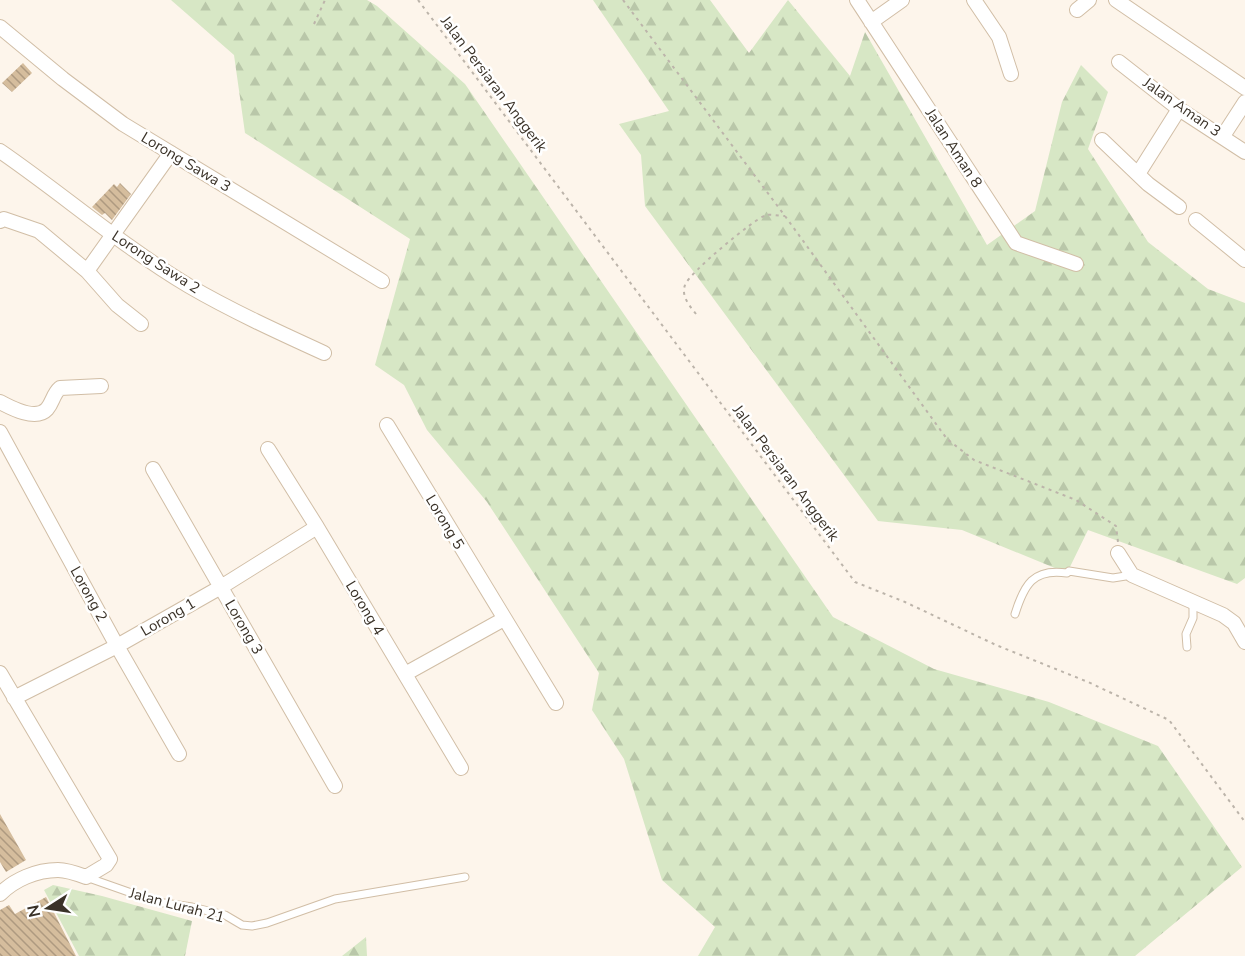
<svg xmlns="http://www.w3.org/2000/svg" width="1245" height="956" font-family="'Nunito Sans',sans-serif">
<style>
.forest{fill:url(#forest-firs)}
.building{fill:url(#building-back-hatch)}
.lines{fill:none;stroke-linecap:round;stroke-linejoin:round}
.service-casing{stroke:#d1bea6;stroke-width:9}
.minor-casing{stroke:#d1bea6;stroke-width:16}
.path{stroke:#bcb4aa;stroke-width:2;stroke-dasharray:3 4.5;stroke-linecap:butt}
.service{stroke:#fff;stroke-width:7}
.minor{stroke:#fff;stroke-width:14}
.labels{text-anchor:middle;stroke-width:5;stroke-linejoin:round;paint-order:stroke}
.street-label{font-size:15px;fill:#3a3228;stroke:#fff}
</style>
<defs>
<pattern id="forest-firs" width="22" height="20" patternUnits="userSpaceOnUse" patternTransform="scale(1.5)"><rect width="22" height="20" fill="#d7e7c5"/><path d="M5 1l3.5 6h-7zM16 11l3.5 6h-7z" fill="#b9c7a9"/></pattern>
<pattern id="building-back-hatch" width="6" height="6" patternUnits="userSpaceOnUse" patternTransform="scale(1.5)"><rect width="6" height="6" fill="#d5bd9d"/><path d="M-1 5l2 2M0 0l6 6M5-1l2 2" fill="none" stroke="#ae9a80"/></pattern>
</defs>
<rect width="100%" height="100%" fill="#fdf5eb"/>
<path class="forest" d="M 171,0 L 367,0 L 377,6 L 465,84 L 833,617 L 934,669 L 1049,702 L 1158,746 L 1242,867 L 1135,956 L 698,956 L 715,927 L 662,880 L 624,759 L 592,710 L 599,673 L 487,502 L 427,430 L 404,385 L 375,365 L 410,239 L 245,133 L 234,55 Z
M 593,0 L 710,0 L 749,53 L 788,0 L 850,76 L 865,32 L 987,245 L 1035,211 L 1062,102 L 1081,65 L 1108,92 L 1088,149 L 1148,242 L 1208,289 L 1245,303 L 1245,578 L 1237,584 L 1088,530 L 1067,573 L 962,530 L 878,521 L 645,206 L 641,155 L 619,124 L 669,111 Z
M 53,885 L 102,896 L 192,921 L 185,956 L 79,956 L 44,890 Z
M 366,937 L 367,956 L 342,956 Z"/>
<path class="building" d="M 23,63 L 32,73 L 12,92 L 2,83 Z
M 120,183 L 131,194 L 112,220 L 105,213 L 102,215 L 92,207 L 114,184 L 117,187 Z
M 0,814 L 26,860 L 6,872 L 0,862 Z
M 46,897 L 76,956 L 0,956 L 0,910 L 9,905 L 15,914 Z"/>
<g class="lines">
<defs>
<path id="service" d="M 1015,614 C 1024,585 1033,568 1067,573 L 1069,571 L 1113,578 L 1132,575
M 1187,647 L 1186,634 L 1193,618 L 1193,602
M 86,877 L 157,902 L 192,907 L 225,915 L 242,925 L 252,926 L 267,923 L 335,899 L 465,877"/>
<path id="minor" d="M 857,0 L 1016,243 L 1076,264
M 974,0 L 999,37 L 1011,74
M 1116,0 L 1245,88
M 1077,10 L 1089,0
M 871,22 L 902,0
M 0,27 L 63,79 L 123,124 L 382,281
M 1119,62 L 1179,109 L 1245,152
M 1223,136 L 1245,102
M 1102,140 L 1148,184 L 1179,207
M 0,151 C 64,195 122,246 189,286 C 232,311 278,332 324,353
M 1138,174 L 1179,109
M 1196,220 L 1245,260
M 0,221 L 4,219 L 39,231 L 87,271 L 171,153
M 87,271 L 117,305 L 141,324
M 0,402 C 11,408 36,421 47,409 C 53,402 53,394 60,388 L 101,386
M 387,425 L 556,703
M 0,432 L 117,646 L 179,754
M 268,449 L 317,527 L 461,768
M 153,469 L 335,786
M 1118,553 L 1132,575 L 1223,615 L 1234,623 L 1245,642
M 0,673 L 110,859 L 106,865 L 86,877 C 78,874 67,870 58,870 C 36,870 14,880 0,894
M 405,674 L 504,619
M 14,698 L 117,646 L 221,587 L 317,527"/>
</defs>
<use href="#service" class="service-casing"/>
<use href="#minor" class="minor-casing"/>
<path class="path" d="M 418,0 L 855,582 L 905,602 L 996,645 L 1088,682 L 1169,720 L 1245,822
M 623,0 L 785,216 L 947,439 L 974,460 L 1076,500 L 1116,526 L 1118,542
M 314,24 L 325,0
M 696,314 C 689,305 681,296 685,285 C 689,273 754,219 766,215 C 771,214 780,216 785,216"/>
<use href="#service" class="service"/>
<use href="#minor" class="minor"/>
</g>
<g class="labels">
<g class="street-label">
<text transform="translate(494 84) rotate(53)" y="5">Jalan Persiaran Anggerik</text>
<text transform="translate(1182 107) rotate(35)" y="5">Jalan Aman 3</text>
<text transform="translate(954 148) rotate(57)" y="5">Jalan Aman 8</text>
<text transform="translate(186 162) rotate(31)" y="5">Lorong Sawa 3</text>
<text transform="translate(156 262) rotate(33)" y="5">Lorong Sawa 2</text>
<text transform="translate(786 473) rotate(53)" y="5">Jalan Persiaran Anggerik</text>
<text transform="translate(445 522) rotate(59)" y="5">Lorong 5</text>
<text transform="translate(89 594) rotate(61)" y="5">Lorong 2</text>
<text transform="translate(365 608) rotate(59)" y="5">Lorong 4</text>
<text transform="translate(168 617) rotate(-30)" y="5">Lorong 1</text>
<text transform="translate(244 627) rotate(60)" y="5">Lorong 3</text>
<text transform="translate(177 905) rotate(15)" y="5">Jalan Lurah 21</text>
</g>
</g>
<g transform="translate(48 908) rotate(258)" stroke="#ffffff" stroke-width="4.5" paint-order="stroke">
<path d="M0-4.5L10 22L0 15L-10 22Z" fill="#3a3228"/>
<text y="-9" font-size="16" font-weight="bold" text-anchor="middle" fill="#3a3228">N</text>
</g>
</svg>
